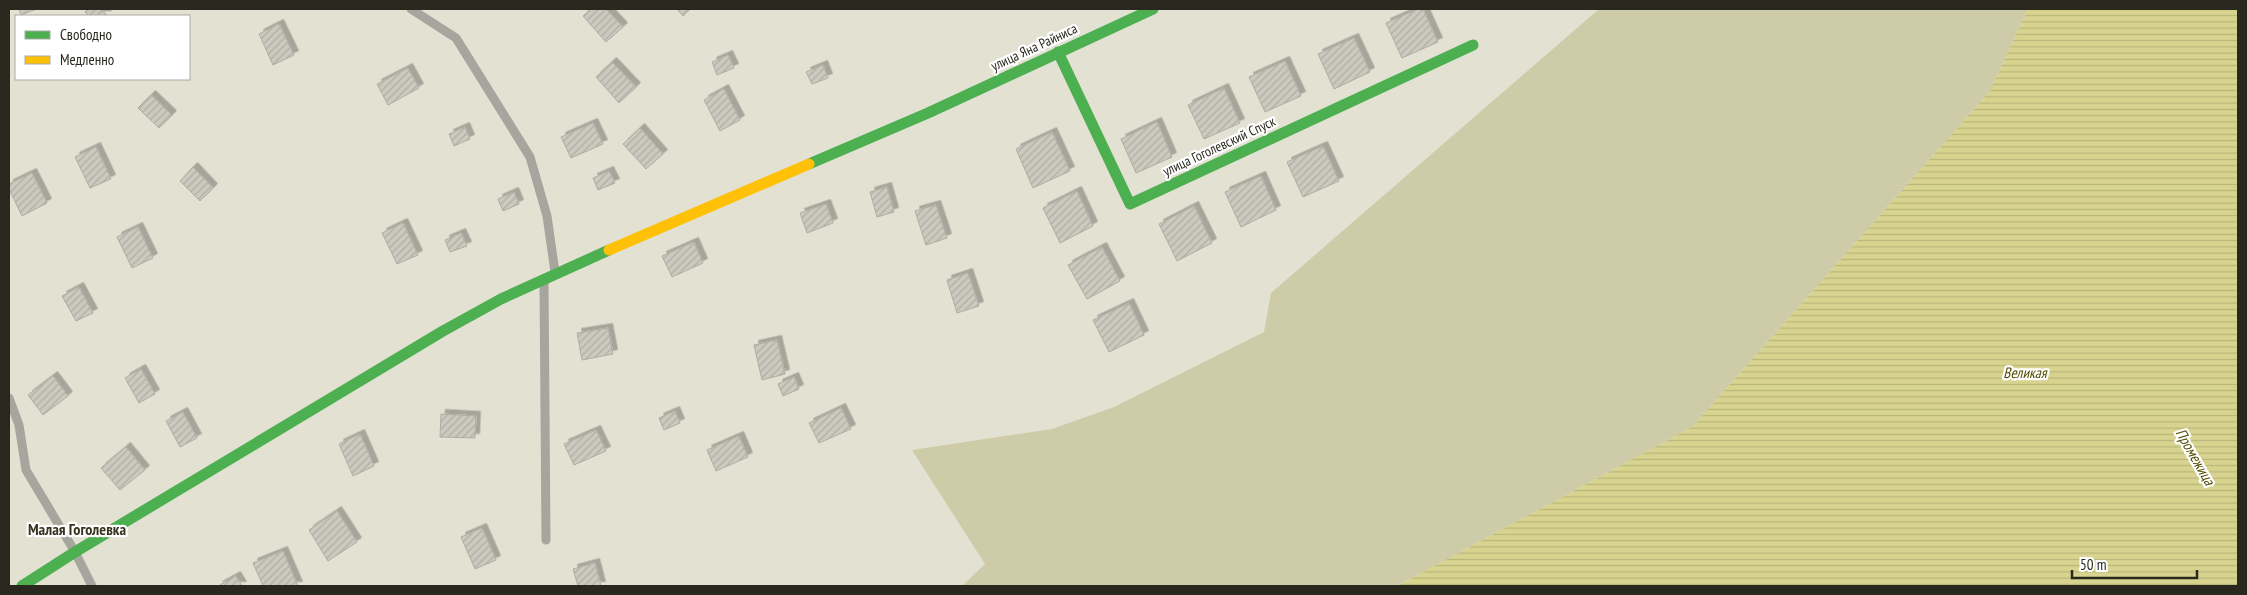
<svg xmlns="http://www.w3.org/2000/svg" width="2247" height="595" font-family="'PT Sans Narrow',sans-serif">
<style>
.green{fill:#cecca8}
.water{fill:url(#water-rules)}
.building{fill:url(#building-hatch);stroke:#aeada2;filter:url(#shadow)}
.lines{fill:none;stroke-linecap:round;stroke-linejoin:round}
.lane{stroke:#a6a69f;stroke-width:9}
.fast{stroke:#4caf50;stroke-width:11}
.slow{stroke:#ffc107;stroke-width:11}
.labels{text-anchor:middle;stroke-width:4.5;stroke-linejoin:round;paint-order:stroke}
.street-label{font-size:14px;fill:#29281e;stroke:#fff}
.water-label{font-size:15px;font-style:italic;fill:#534e03;stroke:#fff}
.quarter-label{font-size:16px;font-weight:bold;fill:#36351f;stroke:#fff}
</style>
<defs>
<pattern id="water-rules" width="6" height="5" patternUnits="userSpaceOnUse" patternTransform="scale(1.25)"><rect width="6" height="5" fill="#d8d48f"/><path d="M0 2.5h6" fill="none" stroke="#b9b67b"/></pattern>
<pattern id="building-hatch" width="6" height="6" patternUnits="userSpaceOnUse" patternTransform="scale(1.25)"><rect width="6" height="6" fill="#cbcabf"/><path d="M-1 1l2-2M0 6l6-6M5 7l2-2" fill="none" stroke="#aeaea4"/></pattern>
<filter id="shadow"><feDropShadow dx="4.5" dy="-4.5" stdDeviation="0" flood-color="#0004"/></filter>
</defs>
<rect width="100%" height="100%" fill="#e2e1d2"/>
<path class="green" d="M 1599,9 L 2028,9 L 1989,92 L 1692,427 L 1397,586 L 962,586 L 985,564 L 912,450 L 1052,429 L 1114,407 L 1264,332 L 1271,293 Z"/>
<path class="water" d="M 2028,9 L 2238,9 L 2238,586 L 1397,586 L 1692,427 L 1989,92 Z"/>
<path class="building" d="M 19,9 L 37,9 L 21,15 Z
M 88,9 L 100,9 L 107,15 L 89,16 L 85,12 Z
M 591,9 L 606,9 L 623,27 L 606,42 L 583,16 Z
M 677,9 L 690,9 L 683,16 Z
M 1418,9 L 1423,9 L 1438,42 L 1402,58 L 1386,23 Z
M 279,24 L 294,55 L 273,65 L 259,34 Z
M 1354,38 L 1370,72 L 1334,89 L 1318,54 Z
M 728,55 L 734,68 L 717,75 L 712,62 Z
M 1285,61 L 1301,96 L 1265,112 L 1249,77 Z
M 612,62 L 636,87 L 619,103 L 596,77 Z
M 823,65 L 828,78 L 812,84 L 806,72 Z
M 408,68 L 419,88 L 388,105 L 377,84 Z
M 1224,88 L 1240,123 L 1204,139 L 1188,105 Z
M 724,89 L 740,120 L 720,131 L 704,100 Z
M 151,95 L 172,115 L 159,128 L 138,108 Z
M 1157,122 L 1172,157 L 1136,173 L 1121,139 Z
M 593,123 L 603,144 L 571,158 L 561,137 Z
M 465,127 L 470,139 L 454,146 L 449,134 Z
M 640,128 L 663,154 L 646,169 L 623,144 Z
M 1052,132 L 1070,171 L 1033,188 L 1016,149 Z
M 1323,146 L 1339,181 L 1303,197 L 1287,162 Z
M 96,147 L 111,179 L 90,188 L 75,157 Z
M 193,167 L 213,188 L 200,201 L 180,181 Z
M 609,171 L 615,183 L 598,190 L 593,178 Z
M 32,173 L 47,203 L 22,216 L 9,189 L 9,184 Z
M 1261,176 L 1276,210 L 1241,227 L 1225,192 Z
M 887,187 L 894,212 L 877,217 L 870,192 Z
M 1077,191 L 1093,226 L 1060,243 L 1043,208 Z
M 514,192 L 519,204 L 503,211 L 498,199 Z
M 826,204 L 833,223 L 807,233 L 800,213 Z
M 936,205 L 947,238 L 926,245 L 915,211 Z
M 1194,206 L 1212,243 L 1177,261 L 1159,224 Z
M 403,223 L 418,255 L 397,264 L 382,233 Z
M 138,227 L 153,258 L 132,268 L 117,237 Z
M 461,233 L 467,246 L 450,252 L 445,240 Z
M 694,242 L 703,263 L 672,277 L 662,256 Z
M 1102,247 L 1120,281 L 1087,299 L 1068,265 Z
M 968,273 L 979,306 L 957,313 L 947,280 Z
M 79,287 L 93,313 L 76,321 L 62,296 Z
M 1129,303 L 1144,335 L 1109,352 L 1093,320 Z
M 608,328 L 613,354 L 582,360 L 577,333 Z
M 777,340 L 785,374 L 762,380 L 754,345 Z
M 141,369 L 155,394 L 139,403 L 125,378 Z
M 53,376 L 68,396 L 43,415 L 28,395 Z
M 794,377 L 799,389 L 783,396 L 778,384 Z
M 841,408 L 851,429 L 819,443 L 809,423 Z
M 675,411 L 680,423 L 664,430 L 659,418 Z
M 183,412 L 197,438 L 180,447 L 166,421 Z
M 441,414 L 476,416 L 475,438 L 440,437 Z
M 596,430 L 606,451 L 574,465 L 564,444 Z
M 360,434 L 374,466 L 353,476 L 339,444 Z
M 739,436 L 748,457 L 716,471 L 707,450 Z
M 126,447 L 145,470 L 120,490 L 101,468 Z
M 337,511 L 357,542 L 328,561 L 309,530 Z
M 482,528 L 496,560 L 475,569 L 461,537 Z
M 283,551 L 298,586 L 263,586 L 253,563 Z
M 595,563 L 601,586 L 578,586 L 573,569 Z
M 236,576 L 242,586 L 218,586 Z"/>
<g class="lines">
<path class="lane" d="M 411,9 L 456,38 L 530,157 L 547,216 L 555,272
M 544,281 L 546,540
M 9,398 L 19,425 L 26,470 L 75,552 L 92,586"/>
<path class="fast" d="M 1058,52 L 1130,204 L 1473,45
M 809,164 L 928,113 L 1153,9
M 22,586 L 75,552 L 443,331 L 501,299 L 609,250"/>
<path class="slow" d="M 609,250 L 809,164"/>
</g>
<g class="labels">
<g class="street-label">
<text transform="translate(1034 47) rotate(-25)" y="5">улица Яна Райниса</text>
<text transform="translate(1219 146) rotate(-25)" y="5">улица Гоголевский Спуск</text>
</g>
<g class="water-label">
<text x="2025" y="378">Великая</text>
<text transform="translate(2195 457) rotate(60)" y="5">Промежица</text>
</g>
<g class="quarter-label">
<text x="77" y="535">Малая Гоголевка</text>
</g>
</g>
<rect width="2247" height="595" fill="none" stroke="#29281e" stroke-width="20"/>
<rect x="15" y="15" width="175" height="65" fill="#ffffff" stroke="#a9a9a5"/>
<rect x="25" y="31" width="25" height="8" fill="#4caf50" stroke="#a9a9a5"/>
<text x="60" y="40" font-size="15" fill="#29281e">Свободно</text>
<rect x="25" y="56" width="25" height="8" fill="#ffc107" stroke="#a9a9a5"/>
<text x="60" y="65" font-size="15" fill="#29281e">Медленно</text>
<path d="M2072 570v8h125v-8" fill="none" stroke="#29281e" stroke-width="2.5"/>
<text x="2080" y="570" font-size="15" fill="#29281e" stroke="#ffffff" stroke-width="4" paint-order="stroke">50 m</text>
</svg>
